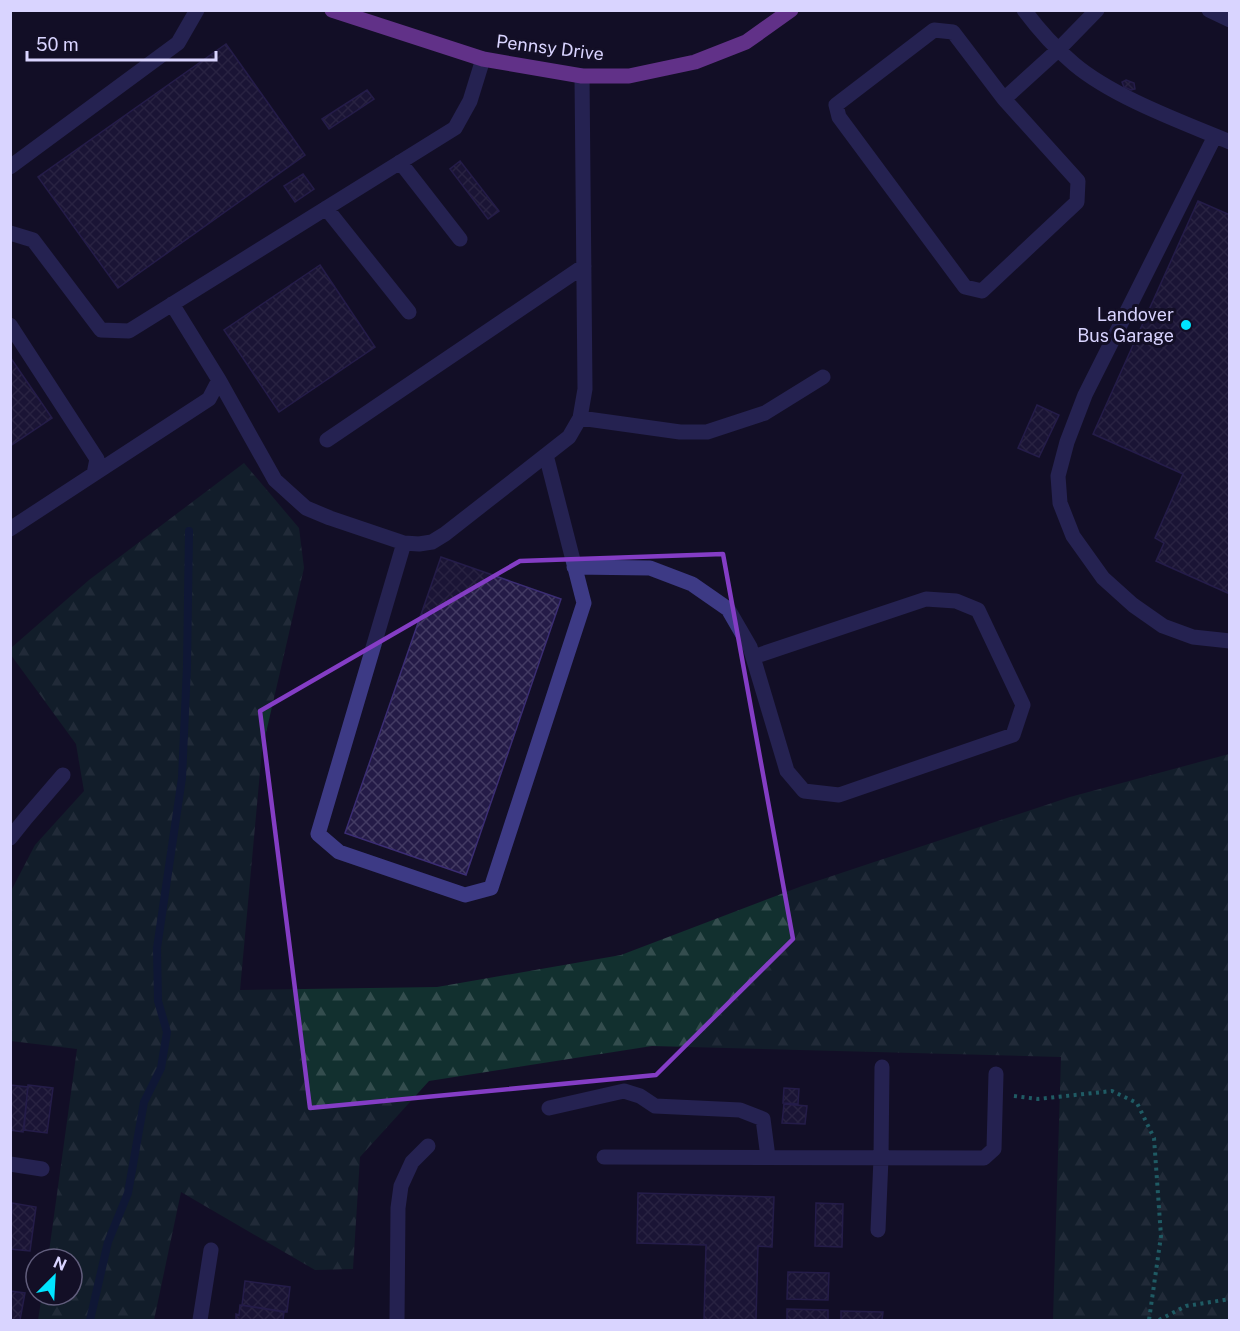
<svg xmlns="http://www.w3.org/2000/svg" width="1240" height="1331" font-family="'Public Sans',sans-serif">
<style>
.forest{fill:url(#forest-firs)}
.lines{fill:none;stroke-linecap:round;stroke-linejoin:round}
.stream{stroke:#0c2248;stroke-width:8}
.building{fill:url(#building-cross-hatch);stroke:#3b2d73;stroke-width:1.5}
.path{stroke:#2fb8b0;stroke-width:4;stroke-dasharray:3 4.5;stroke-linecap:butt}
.minor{stroke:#3d3a85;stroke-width:15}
.major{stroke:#c25bff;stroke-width:15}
.marked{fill:none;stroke:#843dc5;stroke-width:4.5;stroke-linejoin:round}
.poi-dot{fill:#00e5ff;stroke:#130f26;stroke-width:2}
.labels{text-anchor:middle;stroke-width:6;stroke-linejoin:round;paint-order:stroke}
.street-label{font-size:18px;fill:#d9d4ff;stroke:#130f26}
.poi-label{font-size:18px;fill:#d9d4ff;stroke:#130f26;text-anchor:end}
</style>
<defs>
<pattern id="forest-firs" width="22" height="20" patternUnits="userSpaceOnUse" patternTransform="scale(1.5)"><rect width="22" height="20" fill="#12302f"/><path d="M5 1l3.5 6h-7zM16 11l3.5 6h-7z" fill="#344d4e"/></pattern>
<pattern id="building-cross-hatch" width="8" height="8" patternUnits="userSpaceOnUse" patternTransform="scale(1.5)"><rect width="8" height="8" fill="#241b47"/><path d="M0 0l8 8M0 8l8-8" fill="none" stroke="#433b63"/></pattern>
</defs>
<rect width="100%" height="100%" fill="#130f26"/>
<path class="forest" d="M 244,463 L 299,528 L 304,568 L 262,750 L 240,990 L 437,987 L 621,955 L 802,886 L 1070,797 L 1229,754 L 1229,1320 L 1053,1320 L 1061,1057 L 652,1046 L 429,1081 L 360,1157 L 353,1269 L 315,1270 L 181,1192 L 154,1320 L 38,1320 L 42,1295 L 72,1295 L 72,1259 L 48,1259 L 77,1049 L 11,1041 L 11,891 L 35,845 L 84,791 L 76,744 L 11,655 L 11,648 L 89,580 Z"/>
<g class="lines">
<path class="stream" d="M 90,1320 L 108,1242 L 128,1193 L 144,1102 L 161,1068 L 167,1032 L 158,1001 L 157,948 L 182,778 L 187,667 L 189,531"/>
</g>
<path class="building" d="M 226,44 L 305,155 L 118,288 L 38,177 Z
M 1126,80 L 1134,83 L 1135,89 L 1131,90 L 1124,87 L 1122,82 Z
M 367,90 L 374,99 L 329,129 L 322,119 Z
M 460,161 L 499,211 L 488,219 L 450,169 Z
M 303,174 L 314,189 L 295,202 L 284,186 Z
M 1198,201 L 1230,215 L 1230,594 L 1156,561 L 1164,543 L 1155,538 L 1183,474 L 1093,434 Z
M 320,265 L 375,347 L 279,412 L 224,330 Z
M 10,357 L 52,418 L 10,446 Z
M 1037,405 L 1059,415 L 1039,457 L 1018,448 Z
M 441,557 L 561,599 L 466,875 L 345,833 Z
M 10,1085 L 28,1087 L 23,1132 L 10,1130 Z
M 28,1085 L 53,1088 L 47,1133 L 24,1130 Z
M 784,1088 L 799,1089 L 798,1104 L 783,1103 Z
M 784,1104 L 807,1106 L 805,1124 L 782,1123 Z
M 638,1193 L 774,1197 L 772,1247 L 758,1246 L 756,1320 L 704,1320 L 706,1245 L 637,1243 Z
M 12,1203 L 36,1207 L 30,1251 L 10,1249 Z
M 816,1203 L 843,1204 L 842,1247 L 815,1246 Z
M 788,1272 L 829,1273 L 828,1300 L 787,1299 Z
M 245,1281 L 290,1287 L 287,1312 L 242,1305 Z
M 10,1291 L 25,1293 L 20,1320 L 10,1320 Z
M 240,1305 L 284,1312 L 283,1320 L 236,1320 L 236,1314 L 239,1315 Z
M 787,1309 L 828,1310 L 828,1320 L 787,1320 Z
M 841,1311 L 883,1312 L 882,1320 L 841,1320 Z"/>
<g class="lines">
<path class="path" d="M 1014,1096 L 1038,1099 L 1112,1091 L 1137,1103 L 1154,1138 L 1161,1236 L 1149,1320
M 1159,1320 L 1186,1306 L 1230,1299"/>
<path class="minor" d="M 1024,10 C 1039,30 1055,48 1074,64 C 1113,97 1182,122 1230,142
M 1209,10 L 1230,20
M 934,30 L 953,32 L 1004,99 L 1078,181 L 1077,202 L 982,291 L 965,287 L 839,117 L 836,105 Z
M 1004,99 L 1058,50 L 1097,10
M 1215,136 L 1085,395 L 1067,442 L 1058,476 L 1060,503 L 1073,536 L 1103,578 L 1133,605 L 1163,626 L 1193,637 L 1230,641
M 400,162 L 460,239
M 10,167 L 178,43 L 197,10
M 326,208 L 409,312
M 10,233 L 33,240 L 101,330 L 129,331 L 455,128 L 470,101 L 483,59
M 10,325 L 97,459 L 94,474 L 10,529
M 219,380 L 275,480 L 306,508 L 330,518 L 404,543 L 419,544 L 432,542 L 445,534 L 569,437 L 580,418 L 585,389 L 582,76
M 580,418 L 680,432 L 707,432 L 765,413 L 823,377
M 327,440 L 584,266
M 94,474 L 209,399 L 219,380 L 172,304
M 404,543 L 318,834 L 339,852 L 465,895 L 491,888 L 584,603 L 546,455
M 574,567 L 650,568 L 692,584 L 728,609 L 750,647 L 787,771 L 804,791 L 839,795 L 1013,735 L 1023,705 L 978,610 L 956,601 L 926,599 L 753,657
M 10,838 L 26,818 L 63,775
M 549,1108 L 624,1091 L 640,1096 L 655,1106 L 740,1110 L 763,1119 L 768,1157
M 604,1157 L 984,1158 L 994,1149 L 996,1074
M 10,1164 L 42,1169
M 878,1230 L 881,1158 L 882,1067
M 200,1320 L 211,1250
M 397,1320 L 398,1208 L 401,1186 L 412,1162 L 428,1146"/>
<path class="major" d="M 332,10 L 483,59 L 582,76 L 629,76 L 695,62 L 746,42 L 791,10"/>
</g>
<path d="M0 0H1240V1331H0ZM 723,554 L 793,939 L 656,1075 L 310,1108 L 260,711 L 520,561 Z" fill="#130f26" fill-opacity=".55" fill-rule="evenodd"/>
<path class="marked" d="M 723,554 L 793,939 L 656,1075 L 310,1108 L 260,711 L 520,561 Z"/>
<circle class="poi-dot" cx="1186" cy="325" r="6"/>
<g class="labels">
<g class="street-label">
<text transform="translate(550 48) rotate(7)" y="6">Pennsy Drive</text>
</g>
<g class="poi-label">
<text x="1174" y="321">Landover<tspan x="1174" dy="21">Bus Garage</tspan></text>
</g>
</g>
<rect width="1240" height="1331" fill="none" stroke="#d9d4ff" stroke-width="24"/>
<g transform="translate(54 1277) rotate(24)"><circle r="28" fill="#130f26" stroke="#625e7d" stroke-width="1.5"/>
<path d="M0-4.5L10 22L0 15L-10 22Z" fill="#00e5ff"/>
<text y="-9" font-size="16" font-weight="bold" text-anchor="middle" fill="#d9d4ff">N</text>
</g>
<path d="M27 51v9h189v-9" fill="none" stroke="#d9d4ff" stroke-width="3"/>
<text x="36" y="51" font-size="18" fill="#d9d4ff" stroke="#130f26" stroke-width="4.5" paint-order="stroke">50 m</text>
</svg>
